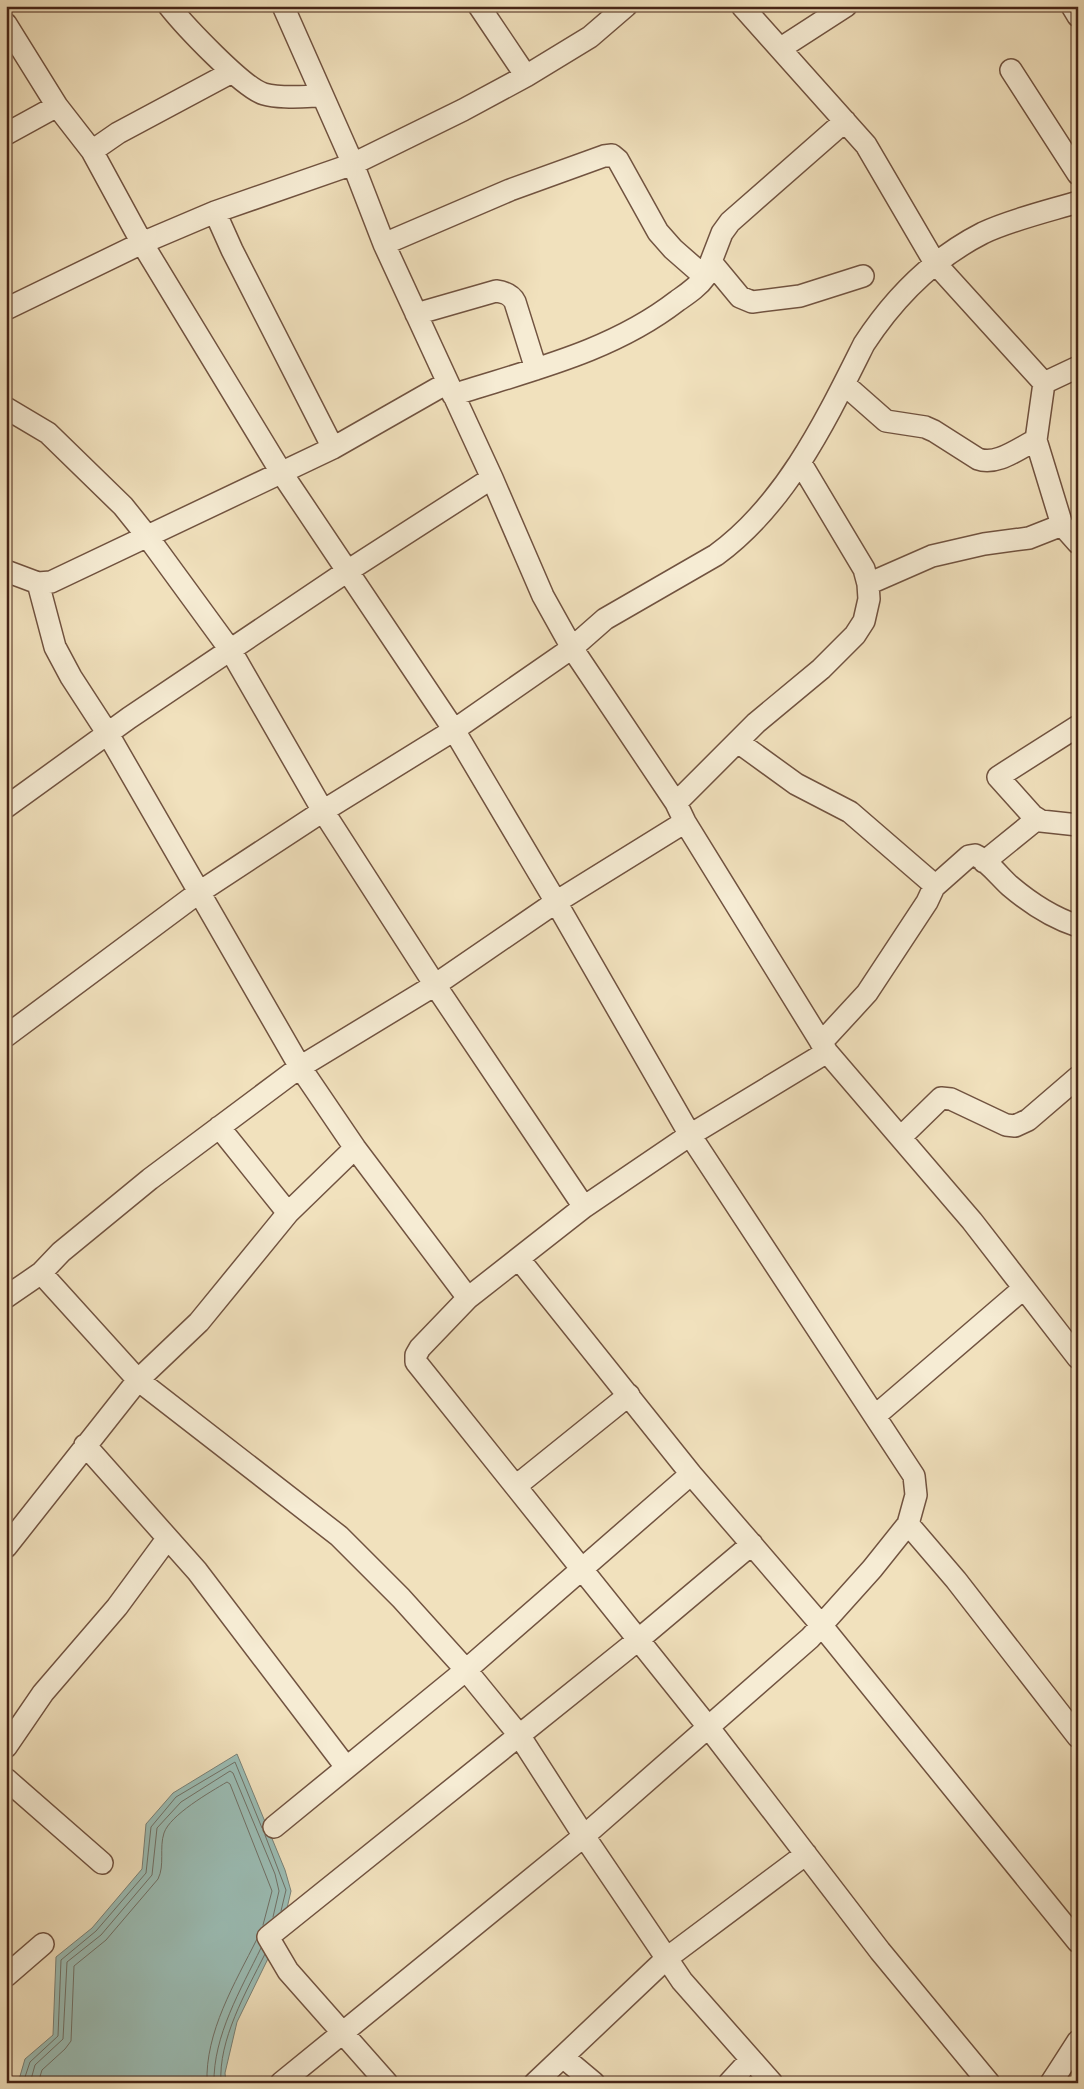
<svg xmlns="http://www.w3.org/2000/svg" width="1084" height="2089" font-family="'Old Standard TT',serif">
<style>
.water{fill:#9bbdb5;stroke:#798076}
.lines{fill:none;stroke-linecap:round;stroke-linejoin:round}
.shore{stroke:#707066;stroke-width:1}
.street-casing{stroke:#715340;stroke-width:24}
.street{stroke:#f6ecd4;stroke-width:21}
</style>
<rect width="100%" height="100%" fill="#f1e1bd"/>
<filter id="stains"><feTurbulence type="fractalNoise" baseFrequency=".004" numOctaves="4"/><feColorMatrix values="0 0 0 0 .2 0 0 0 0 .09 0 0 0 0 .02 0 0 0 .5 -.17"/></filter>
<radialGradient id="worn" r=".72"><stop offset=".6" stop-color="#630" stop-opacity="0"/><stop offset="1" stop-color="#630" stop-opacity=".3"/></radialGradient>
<path class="water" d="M 237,1754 L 285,1870 L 291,1891 L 282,1930 L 237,2022 L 225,2073 L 226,2083 L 18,2083 L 25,2059 L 53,2035 L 56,1957 L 92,1928 L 142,1869 L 146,1824 L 173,1793 Z"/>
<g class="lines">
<path class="shore" d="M 265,1835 L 286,1890 L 281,1911
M 23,2083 L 30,2062 L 58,2036 L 61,1960 L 96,1931 L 146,1873 L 151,1827 L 176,1797 L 235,1762 L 262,1828
M 30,2083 L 35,2065 L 63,2039 L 67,1962 L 101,1935 L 152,1875 L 157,1828 L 181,1802 L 230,1771 L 233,1773 L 275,1874 L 279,1891 L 273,1917
M 38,2083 L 42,2070 L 65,2049 L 71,2041 L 74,1966 L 106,1940 L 158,1879 C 165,1865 159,1848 164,1833 C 170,1815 210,1792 227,1782 L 230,1784 L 272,1891 L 263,1925
M 207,2083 C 205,2032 235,1983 257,1939
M 214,2083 C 213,2036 241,1989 261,1948
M 221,2083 C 218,2040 246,1992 265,1954"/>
<defs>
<path id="street" d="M 169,6 C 184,25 243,88 264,94 C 281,99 304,96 322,96
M 283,6 L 353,164 L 384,244 L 492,478 L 543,596 L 572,648 L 676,803 L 685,822 L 827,1052 L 972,1221 L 1078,1358
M 479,6 L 526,76
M 742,6 L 866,145 L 935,263 L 1044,383
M 1072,6 L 1078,16
M 6,24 L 57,106 L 92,151 L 142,243 L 281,472 L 454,730 L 556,902 L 690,1135 L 914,1476 L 916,1495 L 908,1524 L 872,1569 L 810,1638 L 584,1836 L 281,2083
M 781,48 L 846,6
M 1011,70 L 1078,174
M 6,134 L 57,106
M 92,151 L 118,133 L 232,72
M 215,212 L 232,250 L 333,448
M 384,244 L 510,190 L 604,156 L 612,155 L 618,160 L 658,232 L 673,249 L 705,277 C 698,287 687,294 677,301 C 611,352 530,370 453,395
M 711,262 L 740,297 L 752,302 L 800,296 L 863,276
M 705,277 L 722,233 L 730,222 L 845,121
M 6,309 L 142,243 L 215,212 L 353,164 L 463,110 L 526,76 L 590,37 L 626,6
M 416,314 L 496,291 C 504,292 511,294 515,302 L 536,369
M 1078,367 L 1044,383 L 1036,440 L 1062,525 L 1078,543
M 844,384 L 886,421 L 925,427 L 934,431 L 978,459 C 997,466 1019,448 1036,440
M 6,408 L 48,433 L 123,506 L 147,536 L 231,651 L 323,811 L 435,985 L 584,1207
M 6,571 L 38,583 L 51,582 L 333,448 L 447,383
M 38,583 L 55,647 L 71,677 L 108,734 L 300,1067 L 355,1148 L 468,1298
M 868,584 L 932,556 L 984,544 L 1029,538 L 1062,525
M 1078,726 L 998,777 L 1033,816 L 1041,821 L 1078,825
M 738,742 L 796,784 L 850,812 L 931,882 L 934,887 L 927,902 L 867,993 L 821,1043
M 676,803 L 756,723 L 821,669 L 855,635 L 864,621 L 869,599 L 868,584 L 864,569 L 800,462
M 6,807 L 129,718 L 346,572 L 492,478
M 984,862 L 1037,819
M 934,887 L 969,856 L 975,855 C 988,861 999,876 1010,886 C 1030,903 1053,918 1078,926
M 6,1036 L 198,893 L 323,811 L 454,730 L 572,648 L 605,619 L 716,555 C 786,504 826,420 864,344 C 894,298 934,258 983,233 C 1010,220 1048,211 1078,202
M 827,1052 L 690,1135 L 584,1207 L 468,1298 L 420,1348 L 416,1355 L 416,1362 L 709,1728 L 880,1951 L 989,2083
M 901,1137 L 941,1098 L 951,1099 L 1006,1125 L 1015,1126 L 1028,1120 L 1078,1077
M 288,1213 L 355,1148
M 519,1259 L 691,1474 L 822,1626 L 1078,1942
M 41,1273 L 138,1380 L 339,1536 L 401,1598 L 466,1670 L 519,1735 L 584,1836 L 682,1981 L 772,2083
M 6,1297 L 41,1273 L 61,1252 L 150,1179 L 300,1067 L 435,985 L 556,902 L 685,822
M 875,1416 L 1024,1288
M 85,1445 L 197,1571 L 346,1767
M 516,1486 L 629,1395
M 908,1524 L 956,1580 L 1078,1737
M 6,1547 L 138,1380 L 199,1322 L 288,1213 L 219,1127
M 6,1747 L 43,1693 L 117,1607 L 167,1539
M 6,1779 L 102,1863
M 274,1827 L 466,1670 L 691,1474
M 6,1976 L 43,1944
M 563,2057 L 594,2083
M 387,2083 L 288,1971 L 268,1937 L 638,1640 L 752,1544
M 535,2083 L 667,1958 L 806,1854
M 729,2083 L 751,2059
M 1051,2083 L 1078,2041"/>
</defs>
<use href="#street" class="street-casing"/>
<use href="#street" class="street"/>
</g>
<rect width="1084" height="2089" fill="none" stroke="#f1e1bd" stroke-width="25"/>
<rect x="8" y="8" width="1069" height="2074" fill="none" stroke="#462417" stroke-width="2.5"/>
<rect x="12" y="12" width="1059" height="2064" fill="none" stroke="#462417"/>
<rect width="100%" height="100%" filter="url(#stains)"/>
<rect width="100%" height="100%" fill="url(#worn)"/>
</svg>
